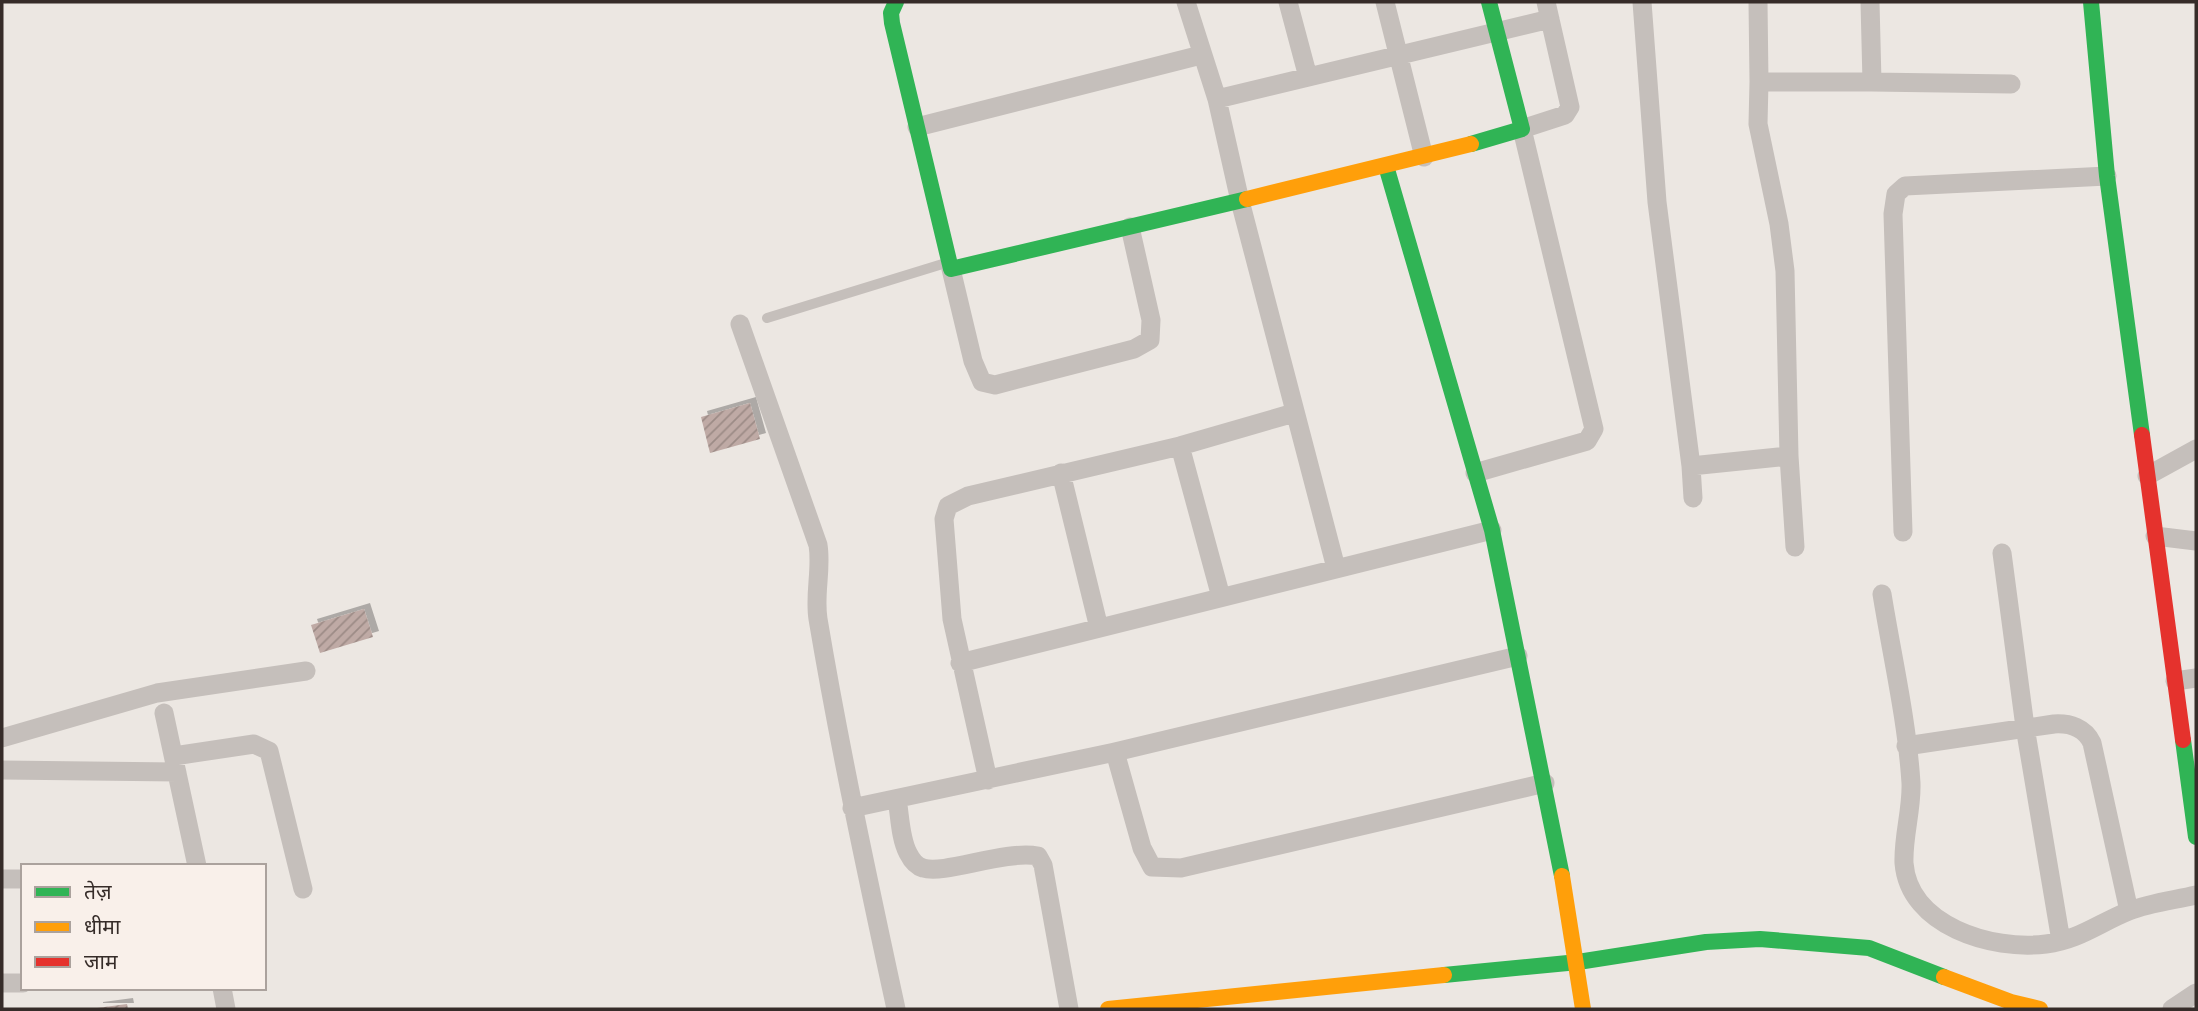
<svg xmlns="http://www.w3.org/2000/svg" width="2198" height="1011" font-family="Karla,'Noto Sans Devanagari',sans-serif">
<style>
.building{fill:url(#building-hatch);filter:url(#shadow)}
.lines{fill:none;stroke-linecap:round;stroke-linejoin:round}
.lane{stroke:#c5bfbb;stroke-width:10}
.street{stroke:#c5bfbb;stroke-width:19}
.fast{stroke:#30b455;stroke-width:16}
.slow{stroke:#ff9f0a;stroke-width:16}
.jam{stroke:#e5322d;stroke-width:16}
</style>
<defs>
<pattern id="building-hatch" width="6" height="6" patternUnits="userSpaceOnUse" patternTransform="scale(1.75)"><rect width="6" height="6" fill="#bfaaa5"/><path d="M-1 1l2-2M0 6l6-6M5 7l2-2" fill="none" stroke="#9c8b86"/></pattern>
<filter id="shadow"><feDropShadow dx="6" dy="-6" stdDeviation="0" flood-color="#0004"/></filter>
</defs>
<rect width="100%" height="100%" fill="#ece7e2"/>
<path class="building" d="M 750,403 L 760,439 L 710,453 L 701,417 Z
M 364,609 L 373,637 L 320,653 L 311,625 Z
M 127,1004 L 128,1009 L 97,1009 L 97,1008 Z"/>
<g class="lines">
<path class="lane" d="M 767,318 L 949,262"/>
<path class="street" d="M 1186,2 L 1217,99 L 1240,201 L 1336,568
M 1288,2 L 1308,77
M 1385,2 L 1424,157
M 1642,2 L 1657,202 L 1691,466 L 1789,456
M 1758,2 L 1759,82
M 1872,82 L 2011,84
M 1217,99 L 1550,19
M 917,127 L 1201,55
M 951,269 L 973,361 L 982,382 L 995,385 L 1134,349 L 1150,340 L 1151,320 L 1130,227
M 740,324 L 818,545 C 822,569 814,594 818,619 C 840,750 868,879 896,1009
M 1180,446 L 1221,597
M 1691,466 L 1693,498
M 1061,473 L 1099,628
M 1475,473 L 1587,441 L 1594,429 L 1522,129 L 1565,115 L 1570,107 L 1546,2
M 2147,476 L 2196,449
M 1903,532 L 1893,214 L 1896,194 L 1905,186 L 2107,176
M 2155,536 L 2196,541
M 1795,547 L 1789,456 L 1785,271 L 1779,224 L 1758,124 L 1759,82 L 1872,82 L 1870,2
M 2002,553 L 2025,727 L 2061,941
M 1882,594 C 1892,656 1907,720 1911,783 C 1912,810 1903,836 1904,863 C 1909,926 1992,951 2046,944 C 2079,940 2099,923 2129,911 C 2149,903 2175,900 2196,895
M 960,663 L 1492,530
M 2175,681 L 2196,678
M 164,713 L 197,866
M 2,738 L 157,693 L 306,671
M 1906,746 L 2054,724 C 2070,723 2085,728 2092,743 L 2129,911
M 1115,752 L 1142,848 L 1152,867 L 1181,868 L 1545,783
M 174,756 L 254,744 L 269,751 L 303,889
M 2,770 L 177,772
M 988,780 L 952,619 L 944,519 L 948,506 L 968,496 L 1180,446 L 1294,413
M 897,799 C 900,815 900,838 908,853 C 911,859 916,866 923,868 C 945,875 1003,850 1038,856 L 1043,865 L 1069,1009
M 852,808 L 1115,752 L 1518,656
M 2,879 L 23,879
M 2,983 L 23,983
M 222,988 L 226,1009
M 2172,1009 L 2196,993"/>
<path class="fast" d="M 896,2 L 891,13 L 892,23 L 951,269 L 1247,199
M 2091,2 L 2107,176 L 2142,435
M 1471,144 L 1522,129 L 1489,2
M 1386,166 L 1492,530 L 1562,876
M 2183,740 L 2196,837
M 1444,975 L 1578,962 L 1706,942 L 1760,939 L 1869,948 L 1944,977"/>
<path class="slow" d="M 1247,199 L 1471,144
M 1562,876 L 1583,1009
M 1944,977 L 2011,1002 L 2040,1009
M 1108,1009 L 1444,975"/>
<path class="jam" d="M 2142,435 L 2183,740"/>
</g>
<rect width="2198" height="1011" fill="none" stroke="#362c29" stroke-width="7"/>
<rect x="21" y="864" width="245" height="126" fill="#f9f0ea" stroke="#aba29d" stroke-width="2"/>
<rect x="35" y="887" width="35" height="10" fill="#30b455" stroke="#aba29d" stroke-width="2"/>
<text x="84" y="899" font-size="21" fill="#362c29">तेज़</text>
<rect x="35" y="922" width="35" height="10" fill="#ff9f0a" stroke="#aba29d" stroke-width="2"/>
<text x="84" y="934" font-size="21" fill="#362c29">धीमा</text>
<rect x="35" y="957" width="35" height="10" fill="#e5322d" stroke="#aba29d" stroke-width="2"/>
<text x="84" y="969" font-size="21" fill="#362c29">जाम</text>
</svg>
